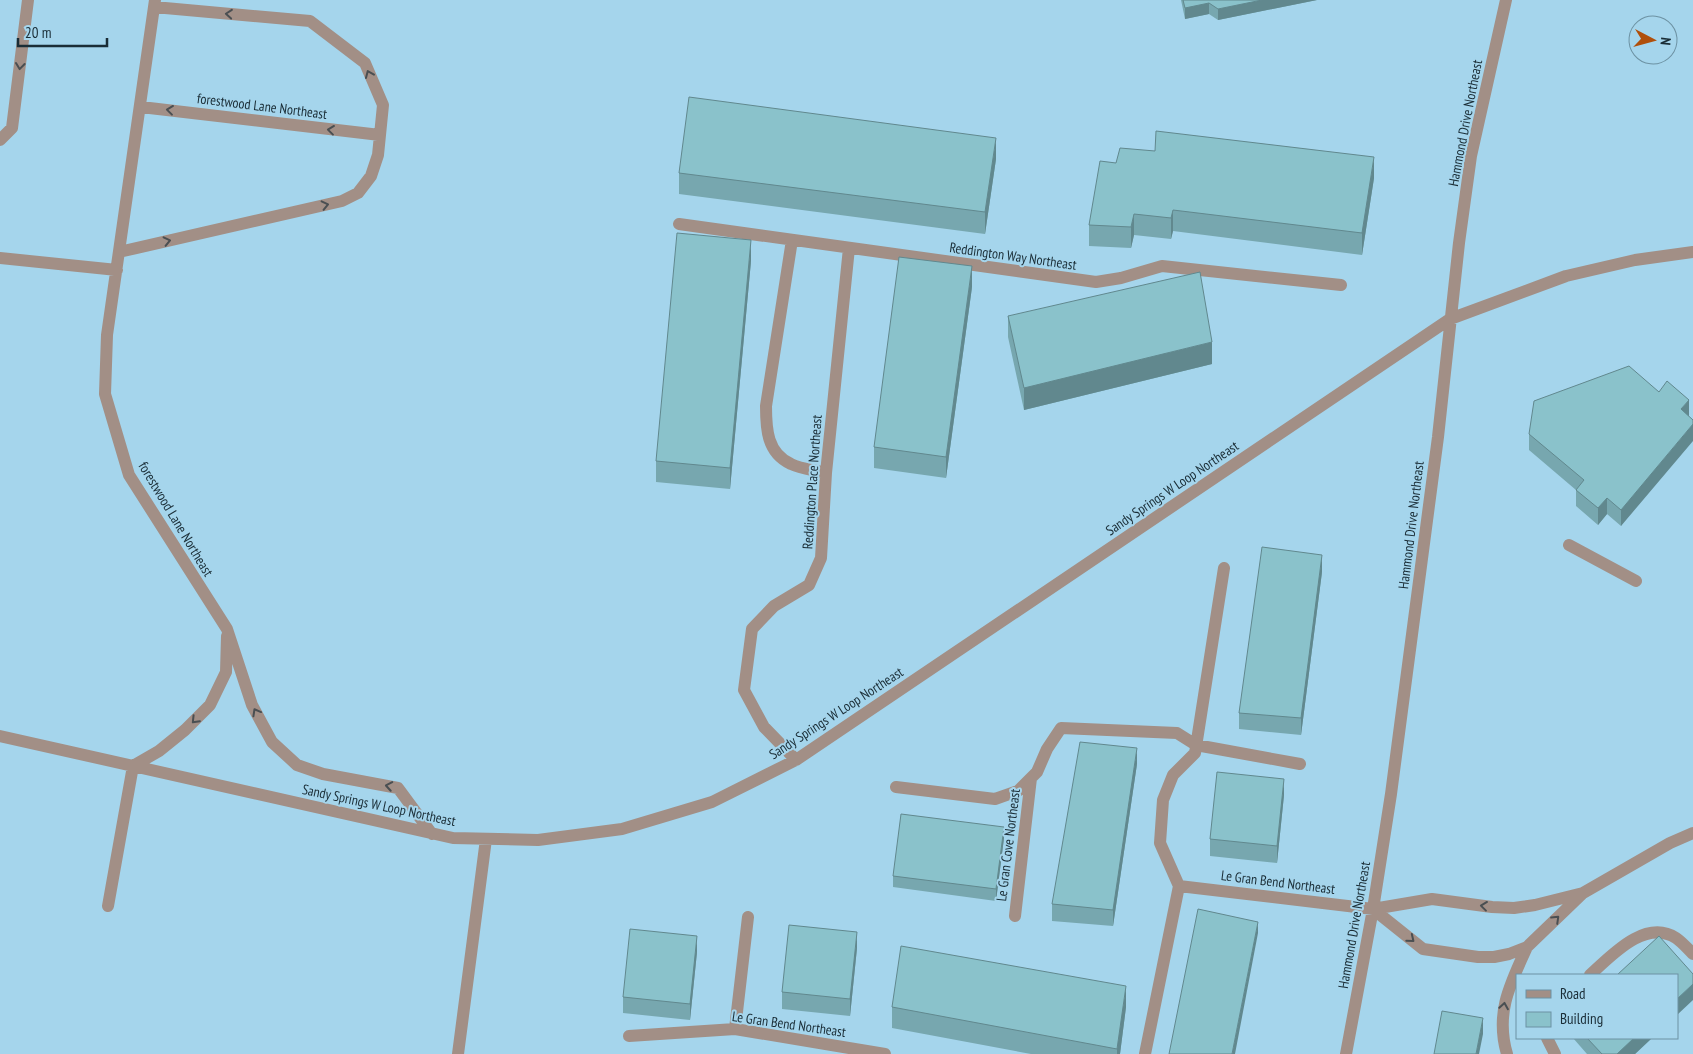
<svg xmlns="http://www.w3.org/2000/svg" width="1693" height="1054" font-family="'PT Sans Narrow',sans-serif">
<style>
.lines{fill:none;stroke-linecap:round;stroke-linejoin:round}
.minor{stroke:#a28f86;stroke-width:12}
.wall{fill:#77a7af}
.shaded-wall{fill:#61888e}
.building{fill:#8ac2cb;stroke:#61888e}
.oneway{stroke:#4a4f52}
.labels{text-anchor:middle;stroke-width:4;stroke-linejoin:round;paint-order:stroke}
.street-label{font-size:14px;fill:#1a2d36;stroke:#a5d5ec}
</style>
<rect width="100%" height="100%" fill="#a5d5ec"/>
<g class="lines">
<path class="minor" d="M 155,0 L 107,335 L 105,394 L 129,475 L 227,629 L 252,705 L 272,742 L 297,765 L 323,774 L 398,788 L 432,834
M 141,107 L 380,135
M 0,140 L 12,128 L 28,0
M 679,224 L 1096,282 L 1121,278 L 1162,266 L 1341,285
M 792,240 L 766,406 C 766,429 767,453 791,464 C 801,469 815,470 826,473
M 119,252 L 342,201 L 358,193 L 371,176 L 378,155 L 383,105 L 365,63 L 310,21 L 154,7
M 0,258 L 117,270
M 1569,545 L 1636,581
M 0,736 L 453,838 L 538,840 L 622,829 L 712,802 L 796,760 L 1450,319 L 1566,276 L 1635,260 L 1693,252
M 796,760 L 764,727 L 744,690 L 752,629 L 774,606 L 809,585 L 821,558 L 826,473 L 849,248
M 896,787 L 995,799 L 1018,791 L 1037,772 L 1047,749 L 1061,728 L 1177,733 L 1196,745 L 1300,764
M 1179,886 L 1373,909 L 1432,899 L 1492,907 L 1514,908 L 1535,905 L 1583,893
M 108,906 L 133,766 L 159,751 L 185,730 L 210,705 L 226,672 L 227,636
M 1373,909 L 1423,949 L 1478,957 L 1494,957 L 1509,954 L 1527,947 L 1583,893 L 1670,843 L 1693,833
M 1015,916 L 1031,778
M 1590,975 C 1611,956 1645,918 1676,938 C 1682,942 1688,949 1693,954
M 735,1029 L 748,917
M 629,1036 L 735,1029 L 885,1054
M 1547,1038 L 1555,1054
M 458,1054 L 486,839
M 1145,1054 L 1179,886 L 1160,843 L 1163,800 L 1173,775 L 1195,753 L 1224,568
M 1346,1054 L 1373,909 L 1391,794 L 1438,437 L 1459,243 L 1471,156 L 1506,0
M 1507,1054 C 1495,1013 1510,984 1527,947"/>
</g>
<path class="wall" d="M 1181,0 L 1317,0 L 1218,20 L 1209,14 L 1185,19 Z
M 996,159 L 985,234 L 679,194 L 679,173 Z
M 1116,163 L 1374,178 L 1362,255 L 1173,231 L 1171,239 L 1134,235 L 1131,248 L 1089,246 L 1089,225 Z
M 751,261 L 730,489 L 656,482 L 656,461 Z
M 972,287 L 946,478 L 874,468 L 874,447 Z
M 1008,316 L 1212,364 L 1024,410 L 1008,337 Z
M 1659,392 L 1689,416 L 1621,526 L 1607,514 L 1598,525 L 1576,506 L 1576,490 L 1529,450 L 1529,434 Z
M 1322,572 L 1301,735 L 1239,729 L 1239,713 Z
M 1137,764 L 1113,926 L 1052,921 L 1052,904 Z
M 1284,795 L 1277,863 L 1210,856 L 1210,839 Z
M 1004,838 L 996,901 L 893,887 L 893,876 Z
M 857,948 L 850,1016 L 782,1009 L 782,992 Z
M 697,952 L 690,1020 L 623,1013 L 623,997 Z
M 892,1007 L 1126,1007 L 1120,1054 L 1031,1054 L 892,1028 Z
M 1573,1038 L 1652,1038 L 1635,1054 L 1587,1054 Z"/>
<path class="shaded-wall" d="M 1262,0 L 1317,0 L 1218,20 L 1218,9 Z
M 1209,3 L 1209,14 L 1185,19 L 1185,8 Z
M 996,138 L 996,159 L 985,234 L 985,212 Z
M 1374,157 L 1374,178 L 1362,255 L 1362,233 Z
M 1173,210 L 1173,231 L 1171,239 L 1171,218 Z
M 1134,214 L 1134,235 L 1131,248 L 1131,227 Z
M 751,240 L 751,261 L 730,489 L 730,468 Z
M 972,266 L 972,287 L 946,478 L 946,457 Z
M 1212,342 L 1212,364 L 1024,410 L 1024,388 Z
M 1689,400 L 1689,416 L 1681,426 L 1681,409 Z
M 1693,424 L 1693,441 L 1621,526 L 1621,510 Z
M 1607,498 L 1607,514 L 1598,525 L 1598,508 Z
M 1322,555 L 1322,572 L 1301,735 L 1301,718 Z
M 1137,748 L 1137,764 L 1113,926 L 1113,910 Z
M 1284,779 L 1284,795 L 1277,863 L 1277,846 Z
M 1004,827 L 1004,838 L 996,901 L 996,889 Z
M 1258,922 L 1258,933 L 1235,1054 L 1232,1054 Z
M 857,932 L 857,948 L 850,1016 L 850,999 Z
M 697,936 L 697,952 L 690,1020 L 690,1004 Z
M 1693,984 L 1693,1000 L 1677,1015 L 1677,999 Z
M 1126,986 L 1126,1007 L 1120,1054 L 1117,1054 L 1117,1049 Z
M 1483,1018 L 1483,1034 L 1479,1054 L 1476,1054 Z
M 1634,1038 L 1652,1038 L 1635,1054 L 1617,1054 Z"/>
<path class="building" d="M 1183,0 L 1262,0 L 1218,9 L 1209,3 L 1185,8 Z
M 689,97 L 996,138 L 985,212 L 679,173 Z
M 1156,131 L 1374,157 L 1362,233 L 1173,210 L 1171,218 L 1134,214 L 1131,227 L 1089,225 L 1100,161 L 1116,163 L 1120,148 L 1155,151 Z
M 677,233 L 751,240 L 730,468 L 656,461 Z
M 899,257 L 972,266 L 946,457 L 874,447 Z
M 1200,272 L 1212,342 L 1024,388 L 1008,316 Z
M 1629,366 L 1659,392 L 1667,381 L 1689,400 L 1681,409 L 1693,420 L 1693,424 L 1621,510 L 1607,498 L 1598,508 L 1576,490 L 1584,480 L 1529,434 L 1534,401 Z
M 1262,547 L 1322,555 L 1301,718 L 1239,713 Z
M 1080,742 L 1137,748 L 1113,910 L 1052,904 Z
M 1217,772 L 1284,779 L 1277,846 L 1210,839 Z
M 901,814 L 1004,827 L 996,889 L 893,876 Z
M 1198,909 L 1258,922 L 1232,1054 L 1169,1054 Z
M 789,925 L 857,932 L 850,999 L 782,992 Z
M 630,929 L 697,936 L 690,1004 L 623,997 Z
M 1659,936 L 1693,974 L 1693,984 L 1677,999 L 1677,975 L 1617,975 Z
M 901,946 L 1126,986 L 1117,1049 L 892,1007 Z
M 1442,1011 L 1483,1018 L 1476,1054 L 1434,1054 Z
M 1587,1038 L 1634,1038 L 1617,1054 L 1602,1054 Z"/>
<defs><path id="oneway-chevron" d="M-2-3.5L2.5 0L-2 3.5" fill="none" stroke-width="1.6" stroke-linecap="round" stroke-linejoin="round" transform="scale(1.25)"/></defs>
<g class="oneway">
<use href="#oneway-chevron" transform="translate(229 14) rotate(-175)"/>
<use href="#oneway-chevron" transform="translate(20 66) rotate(97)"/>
<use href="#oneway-chevron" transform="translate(369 74) rotate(-113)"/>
<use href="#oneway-chevron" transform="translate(170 110) rotate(-173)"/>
<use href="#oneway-chevron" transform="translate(331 130) rotate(-173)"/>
<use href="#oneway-chevron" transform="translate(325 205) rotate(-13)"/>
<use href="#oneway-chevron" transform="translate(167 241) rotate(-13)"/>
<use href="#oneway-chevron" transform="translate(256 712) rotate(-119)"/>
<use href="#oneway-chevron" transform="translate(195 720) rotate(134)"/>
<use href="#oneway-chevron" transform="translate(389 786) rotate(-170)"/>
<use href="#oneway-chevron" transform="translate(1484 906) rotate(-173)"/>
<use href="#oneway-chevron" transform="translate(1556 919) rotate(-44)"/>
<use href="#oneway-chevron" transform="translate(1411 939) rotate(39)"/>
<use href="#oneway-chevron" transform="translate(1504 1006) rotate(-81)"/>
</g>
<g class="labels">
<g class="street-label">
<text transform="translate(262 106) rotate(7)" y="5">forestwood Lane Northeast</text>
<text transform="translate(1465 123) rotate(-79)" y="5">Hammond Drive Northeast</text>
<text transform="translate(1013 256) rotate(8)" y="5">Reddington Way Northeast</text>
<text transform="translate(812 482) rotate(-86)" y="5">Reddington Place Northeast</text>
<text transform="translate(1172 488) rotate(-34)" y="5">Sandy Springs W Loop Northeast</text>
<text transform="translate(176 519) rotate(59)" y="5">forestwood Lane Northeast</text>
<text transform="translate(1411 525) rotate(-83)" y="5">Hammond Drive Northeast</text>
<text transform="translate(836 713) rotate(-33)" y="5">Sandy Springs W Loop Northeast</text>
<text transform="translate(379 805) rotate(12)" y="5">Sandy Springs W Loop Northeast</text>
<text transform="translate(1008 845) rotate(-83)" y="5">Le Gran Cove Northeast</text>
<text transform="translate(1278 882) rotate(7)" y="5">Le Gran Bend Northeast</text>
<text transform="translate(1354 925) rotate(-80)" y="5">Hammond Drive Northeast</text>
<text transform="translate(789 1024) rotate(8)" y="5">Le Gran Bend Northeast</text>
</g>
</g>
<rect x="1516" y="974" width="162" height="65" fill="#a5d5ec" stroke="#6d92a3"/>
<rect x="1526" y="990" width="25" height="8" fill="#a28f86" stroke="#6d92a3"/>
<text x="1560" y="999" font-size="15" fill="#1a2d36">Road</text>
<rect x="1526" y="1012" width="25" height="15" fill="#8ac2cb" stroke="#6d92a3"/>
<text x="1560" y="1024" font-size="15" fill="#1a2d36">Building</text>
<g transform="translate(1653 40) rotate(96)"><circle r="24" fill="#a5d5ec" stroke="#6d92a3"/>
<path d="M0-4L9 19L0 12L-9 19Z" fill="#b04f0b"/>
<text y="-8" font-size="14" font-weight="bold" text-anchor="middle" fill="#1a2d36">N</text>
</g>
<path d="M18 38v8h89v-8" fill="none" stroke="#1a2d36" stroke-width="2.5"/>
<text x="25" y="38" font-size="15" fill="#1a2d36" stroke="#a5d5ec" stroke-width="4" paint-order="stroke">20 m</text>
</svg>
